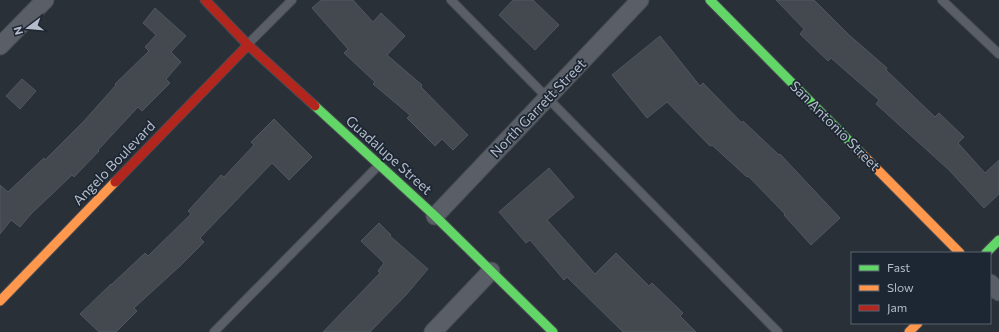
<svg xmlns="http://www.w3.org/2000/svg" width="999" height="332" font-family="Commissioner,sans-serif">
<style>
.building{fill:#444950;stroke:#52575f}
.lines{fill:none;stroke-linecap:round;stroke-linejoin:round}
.lane-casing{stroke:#484c53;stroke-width:10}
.street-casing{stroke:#484c53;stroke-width:19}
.fast-casing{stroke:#484c53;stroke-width:11}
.slow-casing{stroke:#484c53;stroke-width:11}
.jam-casing{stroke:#484c53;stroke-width:11}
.lane{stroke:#5a5e66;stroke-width:8}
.street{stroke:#5a5e66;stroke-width:17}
.fast{stroke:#63d668;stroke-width:9}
.slow{stroke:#ff974d;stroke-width:9}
.jam{stroke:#b3261e;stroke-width:9}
.labels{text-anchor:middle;stroke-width:3.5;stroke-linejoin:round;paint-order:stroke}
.street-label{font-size:14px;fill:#b4bcc9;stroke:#1d2633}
</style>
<rect width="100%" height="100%" fill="#2a3038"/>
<path class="building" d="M 321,0 L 353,0 L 373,22 L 381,13 L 405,36 L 387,55 L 422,85 L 421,87 L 468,135 L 453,150 L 442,139 L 435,146 L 407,118 L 410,115 L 373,84 L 375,82 L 344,53 L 348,49 L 312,8 Z
M 513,0 L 533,0 L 559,25 L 535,50 L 499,15 Z
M 776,0 L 814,0 L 848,34 L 887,68 L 886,70 L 935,117 L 939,113 L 964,137 L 958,143 L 985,173 L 999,160 L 999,194 L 984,208 L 949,170 L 876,104 L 879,100 L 831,58 L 828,61 L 800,34 L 804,29 Z
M 155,8 L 186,36 L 171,52 L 181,62 L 166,79 L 170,83 L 142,111 L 138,107 L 98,150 L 99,151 L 74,177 L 72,175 L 31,214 L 20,227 L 11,220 L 0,234 L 0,185 L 8,192 L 44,158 L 45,160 L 84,121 L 116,85 L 115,84 L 149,51 L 145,47 L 156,35 L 143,23 Z
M 660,36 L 700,86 L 703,83 L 742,123 L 743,121 L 779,155 L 780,154 L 840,218 L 811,245 L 784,215 L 785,214 L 748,176 L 747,177 L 712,145 L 710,146 L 667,102 L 647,118 L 612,75 Z
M 22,79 L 36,91 L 20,109 L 6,96 Z
M 274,119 L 312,157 L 289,180 L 272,163 L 200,238 L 204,242 L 180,266 L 134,308 L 137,311 L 116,332 L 99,332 L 80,314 L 111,284 L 111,285 L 145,253 L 148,256 L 191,214 L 188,211 L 221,175 L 224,177 L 254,145 L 251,142 Z
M 549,168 L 574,197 L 547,220 L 595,274 L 616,253 L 649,286 L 652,283 L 683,313 L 680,316 L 696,332 L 623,332 L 567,277 L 564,280 L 530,240 L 526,243 L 499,212 Z
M 379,223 L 391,235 L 390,236 L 428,269 L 406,295 L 370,332 L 323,332 L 380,273 L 378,271 L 384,263 L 361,241 Z"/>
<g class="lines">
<defs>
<path id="lane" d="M 451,0 L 778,332
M 942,0 L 999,54
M 248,44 L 292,0
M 214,332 L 378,166"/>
<path id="street" d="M 0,46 L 45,0
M 435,216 L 640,0
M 990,283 L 999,292
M 433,332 L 491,271"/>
<path id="fast" d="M 710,0 L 862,154
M 315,106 L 435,216 L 553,332
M 986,253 L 999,240"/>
<path id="slow" d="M 862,154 L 960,253
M 0,301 L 115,182
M 909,332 L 918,323"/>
<path id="jam" d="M 205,0 L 248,45 L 315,106
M 115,182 L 248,45"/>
</defs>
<use href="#lane" class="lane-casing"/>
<use href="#street" class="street-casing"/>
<use href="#fast" class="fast-casing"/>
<use href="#slow" class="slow-casing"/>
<use href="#jam" class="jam-casing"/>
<use href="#lane" class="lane"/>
<use href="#street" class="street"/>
<use href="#fast" class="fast"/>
<use href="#slow" class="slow"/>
<use href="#jam" class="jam"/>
</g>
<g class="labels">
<g class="street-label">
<text transform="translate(538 108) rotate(-46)" y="5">North Garrett Street</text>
<text transform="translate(835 126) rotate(45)" y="5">San Antonio Street</text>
<text transform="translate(389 155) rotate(42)" y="5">Guadalupe Street</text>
<text transform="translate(114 163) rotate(-46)" y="5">Angelo Boulevard</text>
</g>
</g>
<rect x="851" y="252" width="140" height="72" fill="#1d2633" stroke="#59626f"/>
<rect x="859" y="265" width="20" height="6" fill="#63d668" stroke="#59626f"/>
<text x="887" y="272" font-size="12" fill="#b4bcc9">Fast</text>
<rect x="859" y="285" width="20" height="6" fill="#ff974d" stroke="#59626f"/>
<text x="887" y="292" font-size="12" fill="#b4bcc9">Slow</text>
<rect x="859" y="305" width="20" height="6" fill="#b3261e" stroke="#59626f"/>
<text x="887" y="312" font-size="12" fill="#b4bcc9">Jam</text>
<g transform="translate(28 28) rotate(254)" stroke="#1d2633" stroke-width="3" paint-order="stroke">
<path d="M0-3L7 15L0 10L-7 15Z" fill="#b4bcc9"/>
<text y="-6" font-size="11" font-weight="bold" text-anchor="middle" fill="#b4bcc9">N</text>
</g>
</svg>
